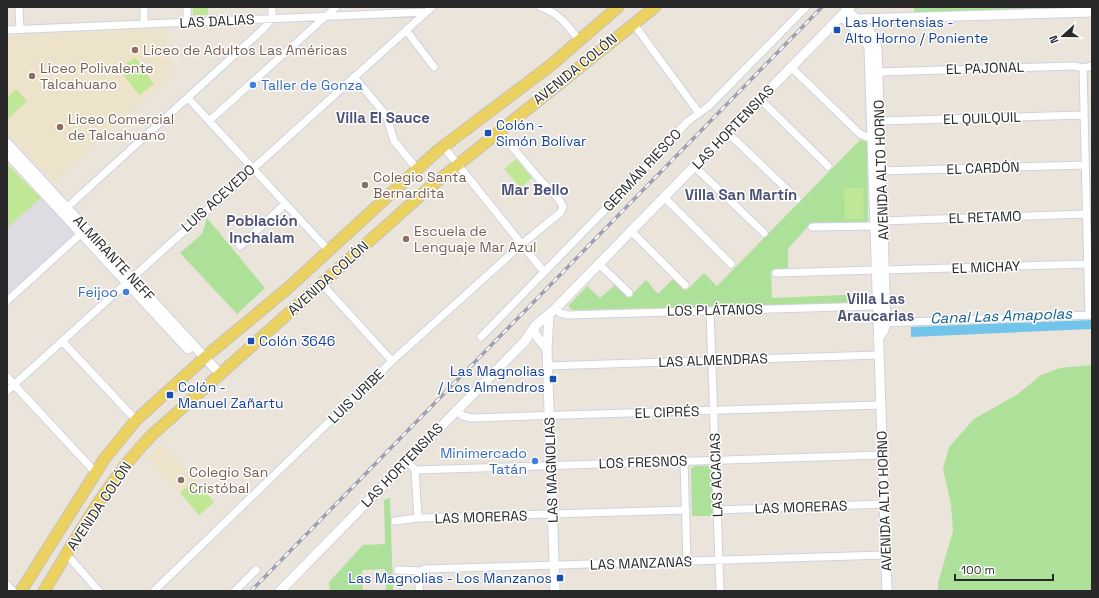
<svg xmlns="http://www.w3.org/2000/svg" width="1099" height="598" font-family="'Space Grotesk',sans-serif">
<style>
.industrial{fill:#dedbe3}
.education{fill:#ece3ca}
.green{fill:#ade099}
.pitch{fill:#c0e795}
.water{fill:#71c4ea}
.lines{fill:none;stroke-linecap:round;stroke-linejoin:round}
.minor-casing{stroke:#d0d2e1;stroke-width:9}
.tertiary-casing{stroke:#d0d2e1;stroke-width:11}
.primary-casing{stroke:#c3c3c3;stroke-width:13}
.minor{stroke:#fff;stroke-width:7}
.tertiary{stroke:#fff;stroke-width:9}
.primary{stroke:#ebd15f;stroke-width:11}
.rail-casing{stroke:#9ea0b2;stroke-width:3.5}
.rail{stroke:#fff;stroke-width:2;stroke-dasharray:6;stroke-linecap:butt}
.transit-dot{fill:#1a4fb4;stroke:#fff;stroke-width:1.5}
.education-dot{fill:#8d6e63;stroke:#fff;stroke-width:1.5}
.shop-dot{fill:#3f7fe0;stroke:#fff;stroke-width:1.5}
.labels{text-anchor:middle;stroke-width:3;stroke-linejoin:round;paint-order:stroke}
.street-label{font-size:14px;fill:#292929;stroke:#fff}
.transit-label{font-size:14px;fill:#164399;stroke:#fff;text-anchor:start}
.education-label{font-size:14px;fill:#785e54;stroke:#fff;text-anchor:start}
.shop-label{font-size:14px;fill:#366cbe;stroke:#fff;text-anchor:end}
.neighbourhood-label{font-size:15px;font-weight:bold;fill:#4b5177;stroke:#fff}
.water-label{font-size:15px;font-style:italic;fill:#126093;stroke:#fff}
</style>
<rect width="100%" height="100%" fill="#ebe4db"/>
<path class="industrial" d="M 41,198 L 76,234 L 7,298 L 7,228 Z"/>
<path class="education" d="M 166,29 L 170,77 L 53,182 L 7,133 L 7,35 Z
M 162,443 L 214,502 L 200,516 L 148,457 Z"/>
<path class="green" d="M 914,7 L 1086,7 L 1087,8 L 914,13 Z
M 860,140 L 867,142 L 868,222 L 810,224 L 788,249 L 788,269 L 771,271 L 772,298 L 867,294 L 866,303 L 573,310 L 569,308 L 569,305 L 587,286 L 600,298 L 616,284 L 629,297 L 646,280 L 658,294 L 674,278 L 687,290 L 704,273 L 717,286 Z
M 207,218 L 265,288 L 237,314 L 180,253 L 202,234 Z
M 1092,365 L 1092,591 L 938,591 L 938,583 L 953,531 L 951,504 L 943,469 L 949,447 L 974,419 L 1018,394 L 1041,375 L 1060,368 Z
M 694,466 L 709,466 L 712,468 L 713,516 L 692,516 L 691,469 Z
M 390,498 L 393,591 L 386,591 L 385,569 L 362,570 L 363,591 L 330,591 L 329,582 L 363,545 L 385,544 L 384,500 Z"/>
<path class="pitch" d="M 193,7 L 208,7 L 208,15 L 193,15 Z
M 135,57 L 154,84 L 139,95 L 119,69 Z
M 16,89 L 27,101 L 7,120 L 7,98 Z
M 516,159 L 532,178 L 521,188 L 504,169 Z
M 7,164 L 41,198 L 7,228 Z
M 844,188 L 863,188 L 864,219 L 845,219 Z
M 194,480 L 214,502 L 199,515 L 180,493 Z"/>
<path class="water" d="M 1092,320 L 1092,329 L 911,337 L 911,327 Z"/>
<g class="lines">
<defs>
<path id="minor" d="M 19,7 L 20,29
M 144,7 L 144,24
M 540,7 C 558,12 568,26 579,40
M 187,23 L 187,7
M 633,23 L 699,113
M 7,30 L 426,12
M 406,30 L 434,67
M 791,67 L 860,134 L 872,139
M 1083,68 L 1089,315
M 878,72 L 1074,66 L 1083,68 L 1092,66
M 354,77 L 386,115 L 394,141 L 417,169
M 188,98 L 329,251
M 760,99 L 828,166
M 209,121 L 336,7
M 880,121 L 1083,115
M 727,132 L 797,199
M 443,146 L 544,272
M 694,166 L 764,233
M 881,171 L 1085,165
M 664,197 L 731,264
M 63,211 L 263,29 L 272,19 L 272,7
M 883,221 L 1086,214
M 812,227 L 874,226
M 631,231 L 685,285
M 240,246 L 285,204
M 599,264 L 629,293
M 884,270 L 1088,264
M 776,273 L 876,270
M 322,284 L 392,361
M 7,301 L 85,230
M 555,309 L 560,313 L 568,315 L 877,306
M 710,311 L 720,591
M 882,323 L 1092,315
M 481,337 L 624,190 L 687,122 L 709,106 L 806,7
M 62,341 L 136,420
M 547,366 L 878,355
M 7,377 L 95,472
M 7,391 L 432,7
M 456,410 L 463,416 L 472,418 L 880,405
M 407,461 L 415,470 L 882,455
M 684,462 L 687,561
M 415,470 L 418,518
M 717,510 L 884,504
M 395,521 L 418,518 L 686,510
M 67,555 L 99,591
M 398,570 L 420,571 L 425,569 L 886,555
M 7,585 L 13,591
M 154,591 L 392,361 L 522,244 L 561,212 L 563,207 C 559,196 548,188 540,180 L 499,131
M 235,591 L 256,570
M 419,591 L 420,571"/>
<path id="tertiary" d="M 846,10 C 859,21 875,31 877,49 L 886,323 L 884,330 L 878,339
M 841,16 L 865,38 L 869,48 L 887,591
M 857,19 L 1092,12
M 7,143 L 220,374
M 7,153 L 188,349
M 549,315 L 547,349 L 555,591
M 534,329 L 535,334 L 547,349
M 280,591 L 525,341 L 535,326 L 555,309 L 850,7"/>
<path id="primary" d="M 21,591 L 105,458 L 136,420 L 211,352 L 288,288 L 436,152 L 551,65 L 618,7
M 44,591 C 78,536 108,479 154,433 L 430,187 L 655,7"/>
</defs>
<use href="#minor" class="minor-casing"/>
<use href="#tertiary" class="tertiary-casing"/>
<use href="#primary" class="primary-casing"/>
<use href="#minor" class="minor"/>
<use href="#tertiary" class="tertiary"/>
<use href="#primary" class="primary"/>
<defs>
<path id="rail" d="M 251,591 L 822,7"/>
</defs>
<use href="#rail" class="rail-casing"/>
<use href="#rail" class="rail"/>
</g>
<g class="transit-dot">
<rect x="833" y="26" width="8" height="8" rx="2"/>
<rect x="484" y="129" width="8" height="8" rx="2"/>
<rect x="247" y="337" width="8" height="8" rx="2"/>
<rect x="549" y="375" width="8" height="8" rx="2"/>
<rect x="166" y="391" width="8" height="8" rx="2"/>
<rect x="556" y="574" width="8" height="8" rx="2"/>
</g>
<g class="education-dot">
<circle cx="135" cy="50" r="4"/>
<circle cx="32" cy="76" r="4"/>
<circle cx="60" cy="127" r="4"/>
<circle cx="365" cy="185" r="4"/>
<circle cx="406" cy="239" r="4"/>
<circle cx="181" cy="480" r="4"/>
</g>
<g class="shop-dot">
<circle cx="253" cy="85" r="4"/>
<circle cx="126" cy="292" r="4"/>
<circle cx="535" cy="461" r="4"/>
</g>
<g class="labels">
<g class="street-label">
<text transform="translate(217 21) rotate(-3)" y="5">LAS DALIAS</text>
<text transform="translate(985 68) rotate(-2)" y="5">EL PAJONAL</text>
<text transform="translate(575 69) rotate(-39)" y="5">AVENIDA COLÓN</text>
<text transform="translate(982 118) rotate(-2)" y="5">EL QUILQUIL</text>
<text transform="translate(733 127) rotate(-46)" y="5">LAS HORTENSIAS</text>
<text transform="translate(983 168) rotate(-2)" y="5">EL CARDÓN</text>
<text transform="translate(642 170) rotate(-47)" y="5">GERMÁN RIESCO</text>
<text transform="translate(881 170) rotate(-92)" y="5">AVENIDA ALTO HORNO</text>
<text transform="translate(218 198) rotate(-42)" y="5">LUIS ACEVEDO</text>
<text transform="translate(985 217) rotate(-2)" y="5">EL RETAMO</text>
<text transform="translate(114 258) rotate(47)" y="5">ALMIRANTE NEFF</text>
<text transform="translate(986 267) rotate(-2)" y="5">EL MICHAY</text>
<text transform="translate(328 278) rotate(-42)" y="5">AVENIDA COLÓN</text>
<text transform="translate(715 310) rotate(-1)" y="5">LOS PLÁTANOS</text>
<text transform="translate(713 360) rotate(-2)" y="5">LAS ALMENDRAS</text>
<text transform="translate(356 396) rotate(-44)" y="5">LUIS URIBE</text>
<text transform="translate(667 412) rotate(-2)" y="5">EL CIPRÉS</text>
<text transform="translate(643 462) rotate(-2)" y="5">LOS FRESNOS</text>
<text transform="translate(402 465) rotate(-46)" y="5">LAS HORTENSIAS</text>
<text transform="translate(551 470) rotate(-92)" y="5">LAS MAGNOLIAS</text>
<text transform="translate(716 475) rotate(-92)" y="5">LAS ACACIAS</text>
<text transform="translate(884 501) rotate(-92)" y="5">AVENIDA ALTO HORNO</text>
<text transform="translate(99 506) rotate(-56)" y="5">AVENIDA COLÓN</text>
<text transform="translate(801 507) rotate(-2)" y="5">LAS MORERAS</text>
<text transform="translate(481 517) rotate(-2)" y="5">LAS MORERAS</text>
<text transform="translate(641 563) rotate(-2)" y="5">LAS MANZANAS</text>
</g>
<g class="transit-label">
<text x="845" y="27">Las Hortensias -<tspan x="845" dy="16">Alto Horno / Poniente</tspan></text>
<text x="496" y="130">Colón -<tspan x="496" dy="16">Simón Bolívar</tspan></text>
<text x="259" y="346">Colón 3646</text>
<text x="545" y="376" text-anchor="end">Las Magnolias<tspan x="545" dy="16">/ Los Almendros</tspan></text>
<text x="178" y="392">Colón -<tspan x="178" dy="16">Manuel Zañartu</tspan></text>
<text x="552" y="583" text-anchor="end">Las Magnolias - Los Manzanos</text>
</g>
<g class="education-label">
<text x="143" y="55">Liceo de Adultos Las Américas</text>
<text x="40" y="73">Liceo Polivalente<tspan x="40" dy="16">Talcahuano</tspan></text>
<text x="68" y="124">Liceo Comercial<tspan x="68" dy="16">de Talcahuano</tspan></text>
<text x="373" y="182">Colegio Santa<tspan x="373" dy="16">Bernardita</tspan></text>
<text x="414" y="236">Escuela de<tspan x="414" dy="16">Lenguaje Mar Azul</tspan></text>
<text x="189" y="477">Colegio San<tspan x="189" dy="16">Cristóbal</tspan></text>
</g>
<g class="shop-label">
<text x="261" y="90" text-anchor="start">Taller de Gonza</text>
<text x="118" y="297">Feijoo</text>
<text x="527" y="458">Minimercado<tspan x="527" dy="16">Tatán</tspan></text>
</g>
<g class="neighbourhood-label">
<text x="383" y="123">Villa El Sauce</text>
<text x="535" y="195">Mar Bello</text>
<text x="741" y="200">Villa San Martín</text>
<text x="262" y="226">Población<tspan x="262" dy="17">Inchalam</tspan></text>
<text x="876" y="304">Villa Las<tspan x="876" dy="17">Araucarias</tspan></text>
</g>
<g class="water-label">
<text transform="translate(1001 316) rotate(-2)" y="5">Canal Las Amapolas</text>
</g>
</g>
<rect width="1099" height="598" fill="none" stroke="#292929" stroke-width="16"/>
<g transform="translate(1063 36) rotate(249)" stroke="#ffffff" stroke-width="3" paint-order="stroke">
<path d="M0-3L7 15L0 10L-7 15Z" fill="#292929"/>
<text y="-6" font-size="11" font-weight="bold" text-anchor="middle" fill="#292929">N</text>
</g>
<path d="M955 574v6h98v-6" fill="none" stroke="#292929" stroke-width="2"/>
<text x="961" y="574" font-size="12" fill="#292929" stroke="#ffffff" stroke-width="3" paint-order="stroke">100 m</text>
</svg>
